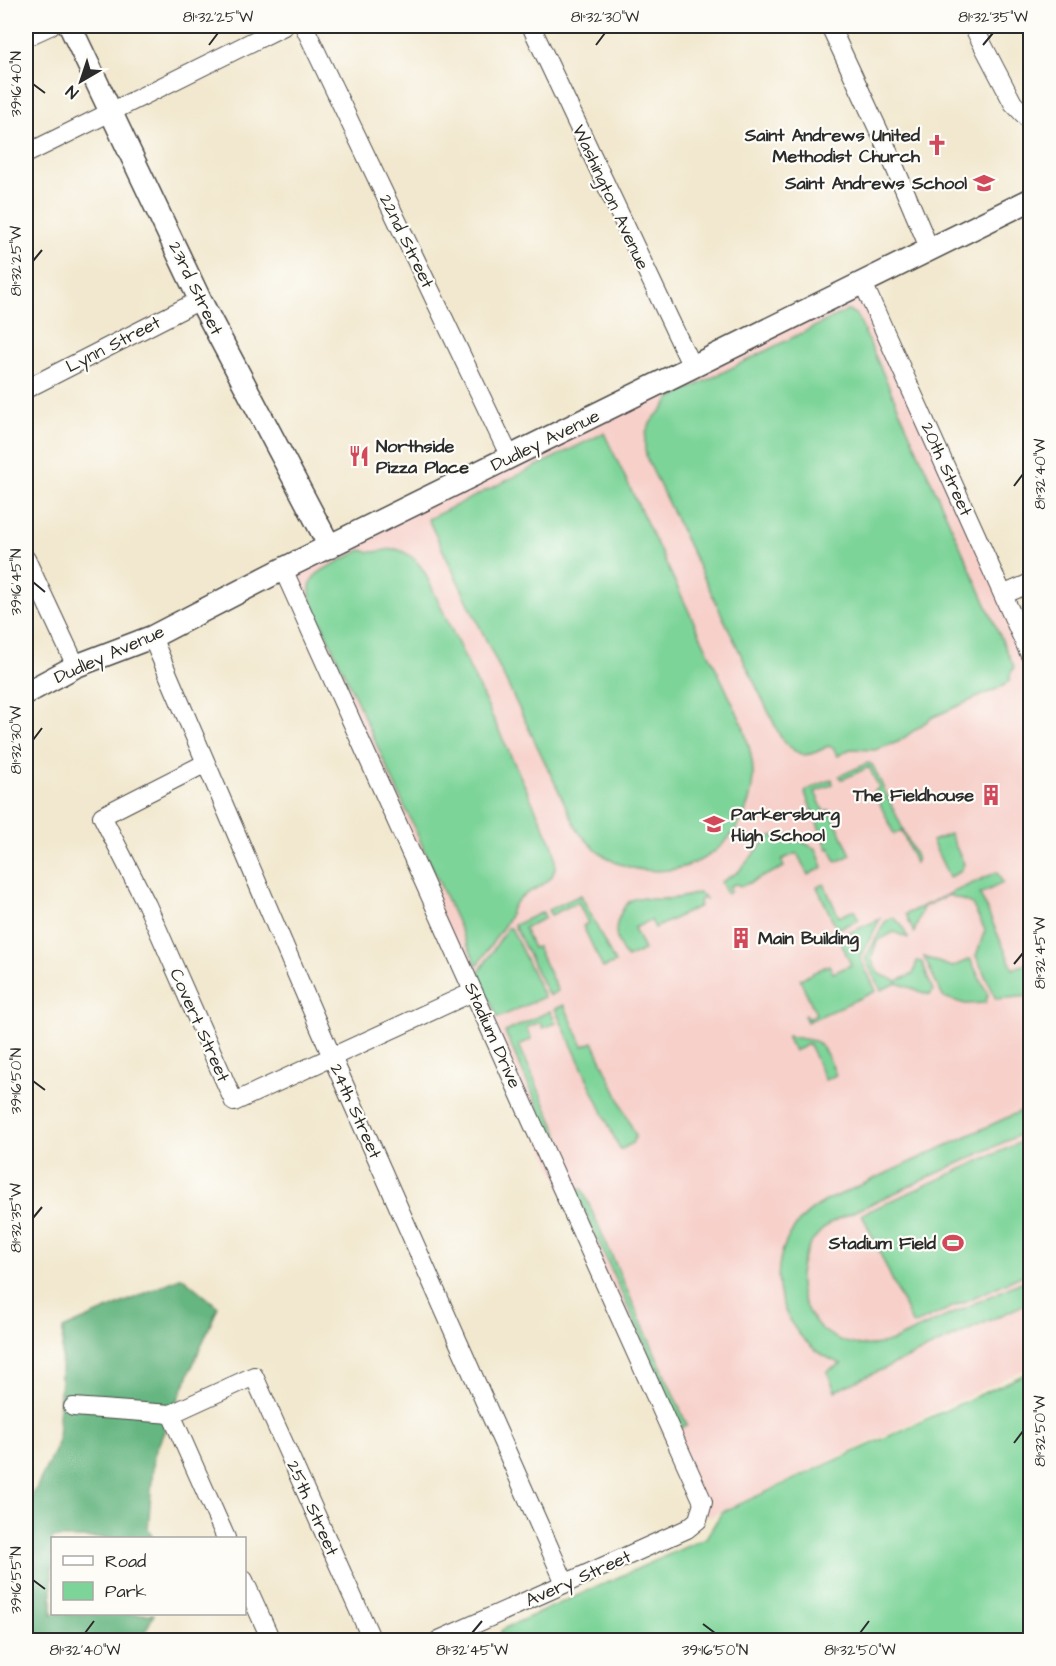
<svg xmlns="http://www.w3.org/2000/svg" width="1056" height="1666" font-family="'Architects Daughter',sans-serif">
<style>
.built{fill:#f7d0ca}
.green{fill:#7dd499;stroke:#548062;stroke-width:1.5}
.forest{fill:#66b681;stroke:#487056;stroke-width:1.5}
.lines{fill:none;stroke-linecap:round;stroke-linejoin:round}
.minor-casing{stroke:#494744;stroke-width:20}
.tertiary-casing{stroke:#494744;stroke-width:25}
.minor{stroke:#fff;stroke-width:18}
.tertiary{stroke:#fff;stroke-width:22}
.ticks{fill:none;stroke:#2b2b2b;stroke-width:2}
.labels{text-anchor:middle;stroke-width:4.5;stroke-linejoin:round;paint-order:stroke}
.poi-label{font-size:18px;font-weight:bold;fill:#2b2b2b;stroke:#fdfcf7;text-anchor:end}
.street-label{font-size:18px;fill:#2b2b2b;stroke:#fdfcf7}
.neatline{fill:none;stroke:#2b2b2b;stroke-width:2}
.ticks-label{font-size:15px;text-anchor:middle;fill:#2b2b2b}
</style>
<rect width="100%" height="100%" fill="#fdfcf7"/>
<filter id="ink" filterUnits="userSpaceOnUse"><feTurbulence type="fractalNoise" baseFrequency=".0167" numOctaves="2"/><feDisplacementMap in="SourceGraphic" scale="12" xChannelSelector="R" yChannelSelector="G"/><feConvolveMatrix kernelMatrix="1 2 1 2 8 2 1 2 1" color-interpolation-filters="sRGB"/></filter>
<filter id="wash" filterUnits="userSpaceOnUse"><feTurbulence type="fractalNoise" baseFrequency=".008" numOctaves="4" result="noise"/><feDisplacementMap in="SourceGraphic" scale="24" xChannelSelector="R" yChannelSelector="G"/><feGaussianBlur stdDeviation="1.35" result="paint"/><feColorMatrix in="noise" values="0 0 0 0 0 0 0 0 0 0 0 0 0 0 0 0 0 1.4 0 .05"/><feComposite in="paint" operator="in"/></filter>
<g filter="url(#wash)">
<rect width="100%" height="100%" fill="#f2e8cf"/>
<path class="built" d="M 863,283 L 1030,655 L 1030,1367 L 709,1517 L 283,569 Z"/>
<path class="green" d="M 848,310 L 857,315 L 1014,667 L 1010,675 L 1010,680 L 1003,686 L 933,717 L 898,742 L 875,750 L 850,749 L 838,756 L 833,748 L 828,746 C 806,759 800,758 782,740 L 647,459 C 643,445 644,430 654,418 C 660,411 666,409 669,399 Z
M 604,433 L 742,723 C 747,740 754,759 753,777 C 749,847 682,889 617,863 C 601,856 589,844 578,831 L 428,519 Z
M 396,549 C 410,553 418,561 425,573 L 553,846 C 567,899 516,878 509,918 L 477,966 L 311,600 C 306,577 318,572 336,563 C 344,559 353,554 362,550 C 372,555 385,549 396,549 Z
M 868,763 L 871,764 L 873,766 L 917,859 L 915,863 L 902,831 L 894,834 L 874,791 L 879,788 L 869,767 L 841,780 L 839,776 Z
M 832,779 L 833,784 L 815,792 L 824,812 L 830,810 L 851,855 L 836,862 L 830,848 L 828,849 L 826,845 L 805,793 L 807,790 Z
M 783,834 L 789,835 L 816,849 L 823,867 L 808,875 L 797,853 L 781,860 L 784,867 L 740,887 L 739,885 L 735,884 L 730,886 L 730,892 L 727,894 L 721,882 L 738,872 L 767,839 L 772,836 Z
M 950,834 L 964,864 L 960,872 L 949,877 L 932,841 Z
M 997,872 L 1003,883 L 980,894 L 1013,969 L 1030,962 L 1030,996 L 996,999 L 976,956 L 985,930 L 972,904 L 949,895 L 923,907 L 914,933 L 906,914 Z
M 824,884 L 839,917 L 854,910 L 859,920 L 837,929 L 817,887 Z
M 698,893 L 703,895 L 707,900 L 704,898 L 700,900 L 699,903 L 700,906 L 655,928 L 651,920 L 634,928 L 644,950 L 627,958 C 622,951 616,941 616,932 C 616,921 624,900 637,898 C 641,897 647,899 651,899 C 667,900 683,898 698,893 Z
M 581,895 L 615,963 L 603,968 L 583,926 L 588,923 L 578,902 L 551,915 L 548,910 Z
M 543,912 L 545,918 L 524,928 L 533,948 L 537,947 L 558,991 L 549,996 L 514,925 Z
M 892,917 L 901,924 L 908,938 L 894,932 L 877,941 L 871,959 L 879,974 L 897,981 L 913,974 L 917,961 L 922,962 L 933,991 L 930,995 L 897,983 L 881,990 L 865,959 L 885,922 Z
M 880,919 L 860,958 L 876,991 L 807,1022 L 804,1016 L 806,1015 L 808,1019 L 816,1014 L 800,979 L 829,965 L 833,973 L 851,965 L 841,942 L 844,940 L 842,936 Z
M 507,928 L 511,928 L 544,997 L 498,1018 L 478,974 Z
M 924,957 L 952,967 L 970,959 L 988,995 L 985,1003 L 965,1004 L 943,997 Z
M 564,1005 L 583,1046 L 593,1042 L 634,1132 L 636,1136 L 633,1143 L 620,1150 L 555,1009 Z
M 550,1011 L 556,1023 L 543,1028 L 540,1022 L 526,1028 L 531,1038 L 530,1040 L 519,1045 L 572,1166 L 571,1170 L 567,1171 L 505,1032 Z
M 787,1036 L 815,1041 C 826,1048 831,1063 836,1075 L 825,1080 L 809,1044 L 794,1051 Z
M 1030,1107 L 1030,1130 L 830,1223 C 764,1275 816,1368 895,1340 L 1030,1278 L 1030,1302 L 835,1391 L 827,1371 L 842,1364 C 768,1337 754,1242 824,1202 Z
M 1030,1138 L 1030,1272 L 913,1325 L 862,1214 Z
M 578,1188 L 582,1189 L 687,1425 L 682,1428 L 575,1189 Z
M 1030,1372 L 1030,1640 L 501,1640 L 501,1631 L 507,1627 L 706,1538 L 722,1512 Z"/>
<path class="forest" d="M 182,1277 L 218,1307 L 154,1455 L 148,1530 L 153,1538 L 52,1538 L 52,1614 L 154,1614 L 141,1640 L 26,1640 L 26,1506 L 28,1505 L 58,1443 L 63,1329 Z"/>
</g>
<g filter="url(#ink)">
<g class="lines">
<defs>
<path id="minor" d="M 304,26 L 510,457
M 531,26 L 692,367
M 830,26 L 885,144 L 930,250
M 973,26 L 1013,103 L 1030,121
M 26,37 L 50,26
M 26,154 L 284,26
M 863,283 L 1030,655
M 26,389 L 200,300
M 26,559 L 76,666
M 283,569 L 703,1502 L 698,1520 L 687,1529 L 439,1640
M 1003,595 L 1030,583
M 152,637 L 332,1057 L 565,1583
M 206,763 L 102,816 L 147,905 L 234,1102 L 473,992
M 73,1407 L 171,1414 L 254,1376 L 372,1640
M 171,1414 L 226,1538
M 244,1580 L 271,1640"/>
<path id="tertiary" d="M 70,26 L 200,300 L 330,547
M 26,693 L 76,666 L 152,637 L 283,569 L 1030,200"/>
</defs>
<use href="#minor" class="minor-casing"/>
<use href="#tertiary" class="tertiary-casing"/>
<use href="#minor" class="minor"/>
<use href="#tertiary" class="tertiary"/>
</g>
</g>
<path class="ticks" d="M 209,45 L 218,33M 596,45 L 605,33M 983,45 L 993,33M 33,84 L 45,93M 33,261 L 42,250M 1014,486 L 1023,474M 33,582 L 45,592M 33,740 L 42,728M 1014,964 L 1023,953M 33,1081 L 45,1090M 33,1218 L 42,1207M 1014,1443 L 1023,1431M 33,1580 L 45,1589M 703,1624 L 715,1633M 85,1633 L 94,1621M 472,1633 L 482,1621M 860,1633 L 869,1621"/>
<defs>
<symbol id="church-bare" viewBox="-9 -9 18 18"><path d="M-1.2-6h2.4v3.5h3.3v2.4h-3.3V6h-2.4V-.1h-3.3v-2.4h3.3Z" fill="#d1495b" stroke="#fdfcf7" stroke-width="2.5" paint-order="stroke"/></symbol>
<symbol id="school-bare" viewBox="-9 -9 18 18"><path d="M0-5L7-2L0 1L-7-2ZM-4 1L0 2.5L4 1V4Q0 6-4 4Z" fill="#d1495b" stroke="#fdfcf7" stroke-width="2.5" paint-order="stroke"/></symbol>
<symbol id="restaurant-bare" viewBox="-9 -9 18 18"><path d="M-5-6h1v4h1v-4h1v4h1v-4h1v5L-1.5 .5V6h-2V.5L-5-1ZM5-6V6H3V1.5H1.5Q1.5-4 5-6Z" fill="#d1495b" stroke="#fdfcf7" stroke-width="2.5" paint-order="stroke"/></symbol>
<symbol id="building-bare" viewBox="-9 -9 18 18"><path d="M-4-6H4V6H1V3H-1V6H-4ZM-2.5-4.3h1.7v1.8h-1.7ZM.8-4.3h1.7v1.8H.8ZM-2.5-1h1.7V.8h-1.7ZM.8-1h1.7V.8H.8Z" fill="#d1495b" stroke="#fdfcf7" stroke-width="2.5" paint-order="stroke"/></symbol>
<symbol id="stadium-bare" viewBox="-9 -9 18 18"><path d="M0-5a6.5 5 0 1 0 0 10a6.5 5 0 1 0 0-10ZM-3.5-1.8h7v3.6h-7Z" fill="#d1495b" stroke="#fdfcf7" stroke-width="2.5" paint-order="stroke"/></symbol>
</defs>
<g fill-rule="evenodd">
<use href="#church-bare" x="922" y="130" width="30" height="30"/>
<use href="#school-bare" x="969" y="168" width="30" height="30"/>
<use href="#restaurant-bare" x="344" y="441" width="30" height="30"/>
<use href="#building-bare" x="976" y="780" width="30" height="30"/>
<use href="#school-bare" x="699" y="809" width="30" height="30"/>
<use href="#building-bare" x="726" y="923" width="30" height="30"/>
<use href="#stadium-bare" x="938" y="1228" width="30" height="30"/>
</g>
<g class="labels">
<g class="poi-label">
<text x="920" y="141">Saint Andrews United<tspan x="920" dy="21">Methodist Church</tspan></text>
<text x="967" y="189">Saint Andrews School</text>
<text x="376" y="452" text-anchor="start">Northside<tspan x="376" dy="21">Pizza Place</tspan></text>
<text x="974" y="801">The Fieldhouse</text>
<text x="731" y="820" text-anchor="start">Parkersburg<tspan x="731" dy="21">High School</tspan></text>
<text x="758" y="944" text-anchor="start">Main Building</text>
<text x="936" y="1249">Stadium Field</text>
</g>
<g class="street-label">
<text transform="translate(611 197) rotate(65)" y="6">Washington Avenue</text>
<text transform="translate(407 241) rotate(64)" y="6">22nd Street</text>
<text transform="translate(196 288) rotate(64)" y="6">23rd Street</text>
<text transform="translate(113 344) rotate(-27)" y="6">Lynn Street</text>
<text transform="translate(545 440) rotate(-26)" y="6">Dudley Avenue</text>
<text transform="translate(947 469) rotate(66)" y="6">20th Street</text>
<text transform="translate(109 654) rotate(-24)" y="6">Dudley Avenue</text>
<text transform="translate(200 1025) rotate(66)" y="6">Covert Street</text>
<text transform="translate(493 1035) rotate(66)" y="6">Stadium Drive</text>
<text transform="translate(356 1111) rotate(66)" y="6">24th Street</text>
<text transform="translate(313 1508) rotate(66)" y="6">25th Street</text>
<text transform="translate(578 1578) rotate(-24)" y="6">Avery Street</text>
</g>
</g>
<rect width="1056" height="1666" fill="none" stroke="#fdfcf7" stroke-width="66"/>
<rect x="51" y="1537" width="195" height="78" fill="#fdfcf7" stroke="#a9a8a5" stroke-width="1.5"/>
<rect x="63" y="1556" width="30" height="9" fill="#ffffff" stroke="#a9a8a5" stroke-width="1.5"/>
<text x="105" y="1567" font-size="18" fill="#2b2b2b">Road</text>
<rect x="63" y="1582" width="30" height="18" fill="#7dd499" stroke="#a9a8a5" stroke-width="1.5"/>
<text x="105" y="1597" font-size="18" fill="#2b2b2b">Park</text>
<g transform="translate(81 81) rotate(219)" stroke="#fdfcf7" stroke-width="4.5" paint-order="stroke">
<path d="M0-4.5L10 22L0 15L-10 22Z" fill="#2b2b2b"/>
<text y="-9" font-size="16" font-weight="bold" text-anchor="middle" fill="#2b2b2b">N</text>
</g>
<rect x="33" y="33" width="990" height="1600" class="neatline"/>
<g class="ticks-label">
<text x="218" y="22">81°32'25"W</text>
<text x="605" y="22">81°32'30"W</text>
<text x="993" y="22">81°32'35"W</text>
<text transform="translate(16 84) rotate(-90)" y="5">39°16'40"N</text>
<text transform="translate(16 261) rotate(-90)" y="5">81°32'25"W</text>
<text transform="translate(1040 474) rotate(-90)" y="5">81°32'40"W</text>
<text transform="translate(16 582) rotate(-90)" y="5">39°16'45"N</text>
<text transform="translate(16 740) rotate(-90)" y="5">81°32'30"W</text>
<text transform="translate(1040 953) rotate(-90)" y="5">81°32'45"W</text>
<text transform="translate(16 1081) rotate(-90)" y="5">39°16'50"N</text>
<text transform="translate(16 1218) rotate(-90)" y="5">81°32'35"W</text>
<text transform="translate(1040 1431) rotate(-90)" y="5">81°32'50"W</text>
<text transform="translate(16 1580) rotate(-90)" y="5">39°16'55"N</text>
<text x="85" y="1655">81°32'40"W</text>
<text x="472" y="1655">81°32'45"W</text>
<text x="715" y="1655">39°16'50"N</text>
<text x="860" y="1655">81°32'50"W</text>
</g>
</svg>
